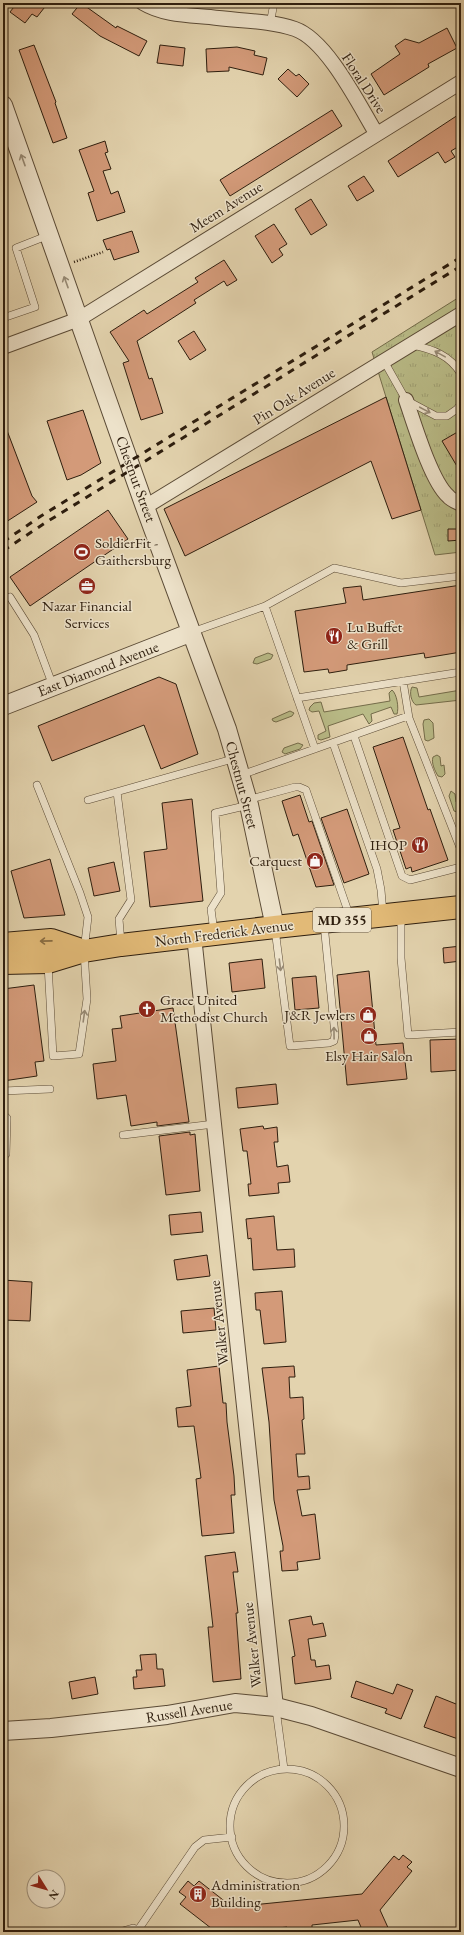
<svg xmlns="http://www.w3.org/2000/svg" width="464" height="1935" font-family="'EB Garamond',serif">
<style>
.green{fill:#b9bb87;stroke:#746c4a}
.park{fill:url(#park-tufts);stroke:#746c4a}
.building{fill:#d39a79;stroke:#2e1e0e}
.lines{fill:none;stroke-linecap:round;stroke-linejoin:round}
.service-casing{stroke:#5b4b36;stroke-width:8}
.minor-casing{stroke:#5b4b36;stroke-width:16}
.tertiary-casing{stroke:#5b4b36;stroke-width:20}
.primary-casing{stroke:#2e1e0e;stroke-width:24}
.path{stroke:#2e1e0e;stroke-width:2.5;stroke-dasharray:1 2;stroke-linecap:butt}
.service{stroke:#ede2ca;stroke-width:7}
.minor{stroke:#ede2ca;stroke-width:14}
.tertiary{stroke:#ede2ca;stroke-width:18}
.primary{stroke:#e2ba77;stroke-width:22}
.rail{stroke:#2e1e0e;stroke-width:3;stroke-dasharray:7 7;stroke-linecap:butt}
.oneway{stroke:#978a75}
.oneway2{stroke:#886c42}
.labels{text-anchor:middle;stroke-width:3;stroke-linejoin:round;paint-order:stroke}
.shield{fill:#ede2ca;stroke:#675946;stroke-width:1}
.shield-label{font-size:14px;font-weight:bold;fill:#2e1e0e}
.street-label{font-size:15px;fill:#2e1e0e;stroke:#ede2ca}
.poi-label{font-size:15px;fill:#2e1e0e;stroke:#ede2ca;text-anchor:start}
</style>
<defs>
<pattern id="park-tufts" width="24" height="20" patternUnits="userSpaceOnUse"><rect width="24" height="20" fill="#b9bb87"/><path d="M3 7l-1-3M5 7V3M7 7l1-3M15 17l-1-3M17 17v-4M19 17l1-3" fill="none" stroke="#9fa073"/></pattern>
</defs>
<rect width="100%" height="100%" fill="#e3d3ae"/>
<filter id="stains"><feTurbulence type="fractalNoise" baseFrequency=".005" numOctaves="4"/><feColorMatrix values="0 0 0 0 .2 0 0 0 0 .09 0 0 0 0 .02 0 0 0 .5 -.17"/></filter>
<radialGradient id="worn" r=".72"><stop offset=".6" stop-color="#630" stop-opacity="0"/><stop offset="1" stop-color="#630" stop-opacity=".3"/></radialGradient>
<path class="green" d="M 268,653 L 273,655 L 271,659 L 257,664 L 253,663 L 255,658 Z
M 412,687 L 417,688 L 419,697 L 461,690 L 461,700 L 416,705 C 411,702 409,692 412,687 Z
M 392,690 C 397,694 399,708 397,714 L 394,714 L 391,707 L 371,714 L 372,721 L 369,724 L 363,714 L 328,726 L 330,737 L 321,740 L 318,739 L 318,735 L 326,731 L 319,711 L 312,712 L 309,710 L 310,707 L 314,703 L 321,702 L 324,712 L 390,701 L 389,693 Z
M 290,711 L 294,713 L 292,716 L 276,722 L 273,721 L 272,719 Z
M 429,719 L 433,723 L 434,738 L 428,741 L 425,740 L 423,724 L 424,720 Z
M 298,743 L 303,745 L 300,749 L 285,754 L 282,752 L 284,748 Z
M 437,755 L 440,757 L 441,766 L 444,765 L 445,774 L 442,777 L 438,776 C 435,771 431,763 433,757 Z
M 451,791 L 455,794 L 456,802 L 458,801 L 459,810 L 457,812 L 454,811 L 449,796 Z"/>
<path class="park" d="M 461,296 L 461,552 L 435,555 L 372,352 Z"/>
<path class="building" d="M 17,3 L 48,3 L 37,17 L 32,14 L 25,23 L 10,12 Z
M 81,3 L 116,28 L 117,26 L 147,41 L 139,56 L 100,36 L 72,14 Z
M 447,28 L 457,48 L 428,64 L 429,67 L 384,95 L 371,74 L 400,54 L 395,46 L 405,39 L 419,43 Z
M 34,45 L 56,102 L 55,103 L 67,138 L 53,143 L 19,50 Z
M 160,45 L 185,48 L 183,66 L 157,63 Z
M 237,47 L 255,51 L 254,55 L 267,58 L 263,75 L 229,67 L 229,71 L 207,72 L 206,49 Z
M 288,69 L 296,76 L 299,74 L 309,84 L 297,97 L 278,79 Z
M 332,110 L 342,126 L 230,196 L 220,180 Z
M 461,113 L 461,145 L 451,151 L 455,157 L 445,163 L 438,152 L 398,177 L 388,161 Z
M 105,141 L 108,152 L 105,153 L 111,169 L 103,171 L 111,194 L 118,191 L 125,212 L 97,221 L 88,193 L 94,191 L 79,150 Z
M 364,176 L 374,191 L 357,201 L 348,186 Z
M 311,199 L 327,225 L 311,235 L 295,209 Z
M 274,224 L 287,244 L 279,249 L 283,255 L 272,263 L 255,236 Z
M 132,231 L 139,252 L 114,260 L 110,249 L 107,250 L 103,240 Z
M 224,260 L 237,280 L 227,286 L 224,281 L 194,300 L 196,303 L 137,341 L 149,379 L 152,378 L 163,413 L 141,420 L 123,363 L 129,361 L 110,332 L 144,310 L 147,314 L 198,282 L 195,278 Z
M 194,331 L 206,350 L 190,360 L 178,341 Z
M 386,397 L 421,510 L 392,519 L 371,461 L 185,556 L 164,509 Z
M 83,410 L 101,463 L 81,475 L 67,480 L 47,421 Z
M 3,420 L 32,496 L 37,502 L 6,522 L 3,515 Z
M 461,430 L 461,473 L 442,441 Z
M 108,510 L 128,539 L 30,606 L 10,577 Z
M 448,529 L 461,529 L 461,540 L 448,541 Z
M 461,585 L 461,652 L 425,658 L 424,653 L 347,665 L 347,670 L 329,673 L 328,669 L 304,672 L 295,611 L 346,603 L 343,588 L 361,586 L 363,600 Z
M 159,677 L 176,684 L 198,754 L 161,769 L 144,725 L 52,761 L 38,726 Z
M 403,737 L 428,810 L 430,809 L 448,860 L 412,872 L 411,867 L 406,869 L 393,830 L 400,828 L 373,747 Z
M 300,795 L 309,822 L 312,821 L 334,885 L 316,887 L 298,834 L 293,836 L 282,801 Z
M 192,799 L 203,901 L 150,907 L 144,852 L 167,849 L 162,803 Z
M 347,809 L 369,874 L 344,883 L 321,818 Z
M 50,859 L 65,915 L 24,918 L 11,871 Z
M 114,862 L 120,891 L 94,896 L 88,868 Z
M 461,946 L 461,961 L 444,963 L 443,948 Z
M 262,959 L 265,988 L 232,992 L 229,963 Z
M 369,971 L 376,1045 L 403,1043 L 407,1079 L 347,1085 L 337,975 Z
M 316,976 L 319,1008 L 295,1010 L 292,978 Z
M 34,985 L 44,1061 L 35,1062 L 37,1076 L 3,1081 L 3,989 Z
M 173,1008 L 189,1122 L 157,1126 L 157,1122 L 131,1126 L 126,1095 L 97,1099 L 93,1064 L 116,1061 L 112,1029 L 122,1028 L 120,1016 Z
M 461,1039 L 461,1070 L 431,1072 L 430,1040 Z
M 276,1084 L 278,1104 L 238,1108 L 236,1088 Z
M 263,1126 L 264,1129 L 277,1127 L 278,1142 L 274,1142 L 277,1167 L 288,1165 L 290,1182 L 278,1183 L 279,1193 L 249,1196 L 248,1184 L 251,1184 L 247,1151 L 243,1151 L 240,1129 Z
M 190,1132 L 190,1135 L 195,1134 L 200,1191 L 166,1195 L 159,1136 Z
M 201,1212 L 203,1232 L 171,1235 L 169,1215 Z
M 274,1216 L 277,1250 L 294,1249 L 295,1267 L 253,1270 L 251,1238 L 248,1239 L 246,1219 Z
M 207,1255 L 210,1276 L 177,1280 L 174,1260 Z
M 3,1280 L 32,1282 L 30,1321 L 3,1320 Z
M 282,1291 L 286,1342 L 264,1344 L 260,1310 L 256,1310 L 255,1293 Z
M 214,1308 L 216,1330 L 183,1333 L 181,1311 Z
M 219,1366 L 223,1403 L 226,1403 L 227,1422 L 234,1476 L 235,1495 L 231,1495 L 234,1533 L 202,1536 L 196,1479 L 201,1478 L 194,1426 L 178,1427 L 176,1408 L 191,1406 L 187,1370 Z
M 294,1366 L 295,1377 L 289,1377 L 290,1398 L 303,1397 L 304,1419 L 302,1420 L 305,1454 L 296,1454 L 298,1477 L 309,1476 L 310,1489 L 297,1490 L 302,1516 L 315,1514 L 320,1559 L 297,1562 L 298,1570 L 282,1571 L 280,1551 L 283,1551 L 283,1546 L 274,1500 L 269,1422 L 262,1368 Z
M 235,1552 L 238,1572 L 233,1572 L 238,1613 L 236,1613 L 241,1679 L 213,1682 L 208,1627 L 213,1627 L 205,1556 Z
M 311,1616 L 313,1625 L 323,1623 L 326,1636 L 308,1639 L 311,1660 L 315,1660 L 316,1667 L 329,1665 L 331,1679 L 295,1684 L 292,1657 L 295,1656 L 289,1620 Z
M 156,1654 L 157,1669 L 163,1669 L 165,1686 L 134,1689 L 133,1677 L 137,1677 L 136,1670 L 142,1670 L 140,1655 Z
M 95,1677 L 98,1694 L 72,1699 L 69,1682 Z
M 356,1681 L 393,1694 L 397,1684 L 413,1690 L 401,1719 L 385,1713 L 387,1709 L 351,1697 Z
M 436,1696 L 461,1706 L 461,1740 L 424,1727 Z
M 403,1855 L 412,1862 L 407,1867 L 412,1871 L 380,1910 L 390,1932 L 363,1932 L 358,1920 L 312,1925 L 312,1932 L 287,1932 L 287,1927 L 241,1932 L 216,1932 L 180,1904 L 186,1897 L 179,1892 L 188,1881 L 194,1886 L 199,1881 L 232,1907 L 362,1894 L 394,1856 L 399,1860 Z"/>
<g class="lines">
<defs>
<path id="service" d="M 270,24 L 274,3
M 3,318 L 35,307 L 16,248 L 49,235
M 412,345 C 432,349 450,355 461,374
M 384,361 L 406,400 L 436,416 L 447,416 L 457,409 L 461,404
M 10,597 L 34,635 L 53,686
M 265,606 L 315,749
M 192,632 L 265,606 L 334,568 L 401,583 L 461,576
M 403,681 L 409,718 L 461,850
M 297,698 L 461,672
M 354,736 L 402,876 L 410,880 L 461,867
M 333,743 L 377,869 L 381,890 L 383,913
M 241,775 L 408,716
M 37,785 L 80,893 L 88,917 L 84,951 L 87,999 L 79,1054 L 53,1056 L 48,964
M 117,792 L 131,900 L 119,919 L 121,943
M 88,800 L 236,758
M 247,800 L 295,787 L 299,787 L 306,790 L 350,917
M 401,916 L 401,958 L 408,1035 L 461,1032
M 275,929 L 290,1046 L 329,1043 L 334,1041 L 335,1035 L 324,924
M 214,932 L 211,909 L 221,893 L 215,813 L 249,805
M 3,1091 L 50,1089
M 3,1114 L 7,1118 L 6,1154
M 123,1135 L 214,1124
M 276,1709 L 284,1769
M230 1826a57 57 0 1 1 114 0a57 57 0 1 1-114 0Z
M 138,1930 L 195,1847 L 204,1840 L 232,1837
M 402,1931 L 402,1932
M 119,1932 L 133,1928 L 143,1932"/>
<path id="minor" d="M 143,3 C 163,15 187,15 210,17 C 238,21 268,20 295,29 C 327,40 359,105 376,133
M 3,347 L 79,319 L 461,82
M 406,400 C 414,423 431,481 448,496 C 451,500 457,502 461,504
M 145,507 L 461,314
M 194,936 L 276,1707"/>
<path id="tertiary" d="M 3,105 L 145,507 L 227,729 L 249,805 L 275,927
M 3,706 L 192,632
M 3,1731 L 51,1728 L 167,1715 L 235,1703 L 276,1707 L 311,1716 L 461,1768"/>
<path id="primary" d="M 3,944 L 51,940 L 84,951
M 3,963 L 48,962 L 84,951 L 121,945 L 275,927 L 461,907"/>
</defs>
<use href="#service" class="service-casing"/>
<use href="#minor" class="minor-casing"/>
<use href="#tertiary" class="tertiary-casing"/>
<use href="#primary" class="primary-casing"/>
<path class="path" d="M 74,262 L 103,252"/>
<use href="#service" class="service"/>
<use href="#minor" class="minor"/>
<use href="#tertiary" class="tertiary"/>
<use href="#primary" class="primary"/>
<path class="rail" d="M 3,542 L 41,516 L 461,257
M 3,551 L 45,523 L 461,266"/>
</g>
<defs><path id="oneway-shaft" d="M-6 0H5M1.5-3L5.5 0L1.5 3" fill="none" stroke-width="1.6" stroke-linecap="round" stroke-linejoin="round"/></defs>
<g class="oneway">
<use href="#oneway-shaft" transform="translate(23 160) rotate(-110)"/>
<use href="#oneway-shaft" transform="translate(66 282) rotate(-110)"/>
<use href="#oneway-shaft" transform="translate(440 354) rotate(-151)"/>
<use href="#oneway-shaft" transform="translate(425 410) rotate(28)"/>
<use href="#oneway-shaft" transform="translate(280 965) rotate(83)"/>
<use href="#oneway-shaft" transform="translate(84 1016) rotate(-82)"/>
<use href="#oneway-shaft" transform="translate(334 1033) rotate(-91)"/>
</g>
<use class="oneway2" href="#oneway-shaft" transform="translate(46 941) rotate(179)"/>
<defs>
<symbol id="stadium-disc" viewBox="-11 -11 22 22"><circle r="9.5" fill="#8f2418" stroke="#ede2ca"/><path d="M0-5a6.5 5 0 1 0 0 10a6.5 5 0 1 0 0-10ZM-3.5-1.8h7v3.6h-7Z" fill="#fff"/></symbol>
<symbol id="office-disc" viewBox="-11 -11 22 22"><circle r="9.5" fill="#8f2418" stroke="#ede2ca"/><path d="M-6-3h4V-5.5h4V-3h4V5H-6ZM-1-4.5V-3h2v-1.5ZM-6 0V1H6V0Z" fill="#fff"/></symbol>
<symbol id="restaurant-disc" viewBox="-11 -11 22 22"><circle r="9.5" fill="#8f2418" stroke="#ede2ca"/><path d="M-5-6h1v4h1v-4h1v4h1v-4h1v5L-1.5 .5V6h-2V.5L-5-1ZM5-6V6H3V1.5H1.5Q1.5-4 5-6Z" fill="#fff"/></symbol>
<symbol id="shop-disc" viewBox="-11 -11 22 22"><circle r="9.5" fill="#8f2418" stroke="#ede2ca"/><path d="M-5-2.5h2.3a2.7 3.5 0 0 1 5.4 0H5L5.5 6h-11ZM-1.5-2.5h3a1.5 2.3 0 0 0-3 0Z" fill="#fff"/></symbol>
<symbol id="church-disc" viewBox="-11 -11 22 22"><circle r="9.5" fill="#8f2418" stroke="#ede2ca"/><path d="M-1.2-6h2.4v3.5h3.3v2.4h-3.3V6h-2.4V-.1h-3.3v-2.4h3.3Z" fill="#fff"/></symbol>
<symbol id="building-disc" viewBox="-11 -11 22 22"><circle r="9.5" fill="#8f2418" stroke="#ede2ca"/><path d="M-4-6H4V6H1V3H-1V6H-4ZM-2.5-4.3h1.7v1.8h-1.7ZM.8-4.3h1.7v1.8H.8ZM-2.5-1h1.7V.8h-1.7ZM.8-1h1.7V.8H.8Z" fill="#fff"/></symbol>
</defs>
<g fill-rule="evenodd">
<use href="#stadium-disc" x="72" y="542" width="20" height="20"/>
<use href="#office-disc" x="77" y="576" width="20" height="20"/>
<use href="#restaurant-disc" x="324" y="626" width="20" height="20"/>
<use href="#restaurant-disc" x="410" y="835" width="20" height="20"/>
<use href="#shop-disc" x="305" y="851" width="20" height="20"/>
<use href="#church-disc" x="137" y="999" width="20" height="20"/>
<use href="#shop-disc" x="358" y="1005" width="20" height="20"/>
<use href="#shop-disc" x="359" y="1026" width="20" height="20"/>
<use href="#building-disc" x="188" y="1884" width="20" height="20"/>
</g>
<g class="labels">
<rect class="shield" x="313" y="908" width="58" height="24" rx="3"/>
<g class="shield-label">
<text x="342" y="925">MD 355</text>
</g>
<g class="street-label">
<text transform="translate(364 83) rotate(57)" y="5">Floral Drive</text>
<text transform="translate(226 207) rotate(-32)" y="5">Meem Avenue</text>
<text transform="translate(294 396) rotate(-32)" y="5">Pin Oak Avenue</text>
<text transform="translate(136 479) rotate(70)" y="5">Chestnut Street</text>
<text transform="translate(98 669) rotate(-21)" y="5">East Diamond Avenue</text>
<text transform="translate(242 785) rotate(75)" y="5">Chestnut Street</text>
<text transform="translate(224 933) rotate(-7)" y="5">North Frederick Avenue</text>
<text transform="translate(219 1323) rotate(-96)" y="5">Walker Avenue</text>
<text transform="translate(252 1645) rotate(-96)" y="5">Walker Avenue</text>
<text transform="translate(189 1711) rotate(-9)" y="5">Russell Avenue</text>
</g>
<g class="poi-label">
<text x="95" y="548">SoldierFit -<tspan x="95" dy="17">Gaithersburg</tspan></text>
<text x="87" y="611" text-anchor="middle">Nazar Financial<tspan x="87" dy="17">Services</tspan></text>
<text x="347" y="632">Lu Buffet<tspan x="347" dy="17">&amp; Grill</tspan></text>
<text x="407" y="850" text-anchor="end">IHOP</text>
<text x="302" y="866" text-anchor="end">Carquest</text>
<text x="160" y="1005">Grace United<tspan x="160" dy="17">Methodist Church</tspan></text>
<text x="355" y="1020" text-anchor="end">J&amp;R Jewlers</text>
<text x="369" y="1061" text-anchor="middle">Elsy Hair Salon</text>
<text x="211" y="1890">Administration<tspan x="211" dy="17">Building</tspan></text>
</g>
</g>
<rect width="464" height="1935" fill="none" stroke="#e3d3ae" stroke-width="16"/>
<rect x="4" y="4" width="456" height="1927" fill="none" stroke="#2e1e0e" stroke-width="2"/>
<rect x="8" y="8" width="448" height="1919" fill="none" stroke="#2e1e0e"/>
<g transform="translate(46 1889) rotate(127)"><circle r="19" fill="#ede2ca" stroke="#a1947f"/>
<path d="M0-3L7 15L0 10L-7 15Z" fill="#8f2418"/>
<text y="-6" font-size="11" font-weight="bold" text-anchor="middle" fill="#2e1e0e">N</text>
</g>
<rect width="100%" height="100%" filter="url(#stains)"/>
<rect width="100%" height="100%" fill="url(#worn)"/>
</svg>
